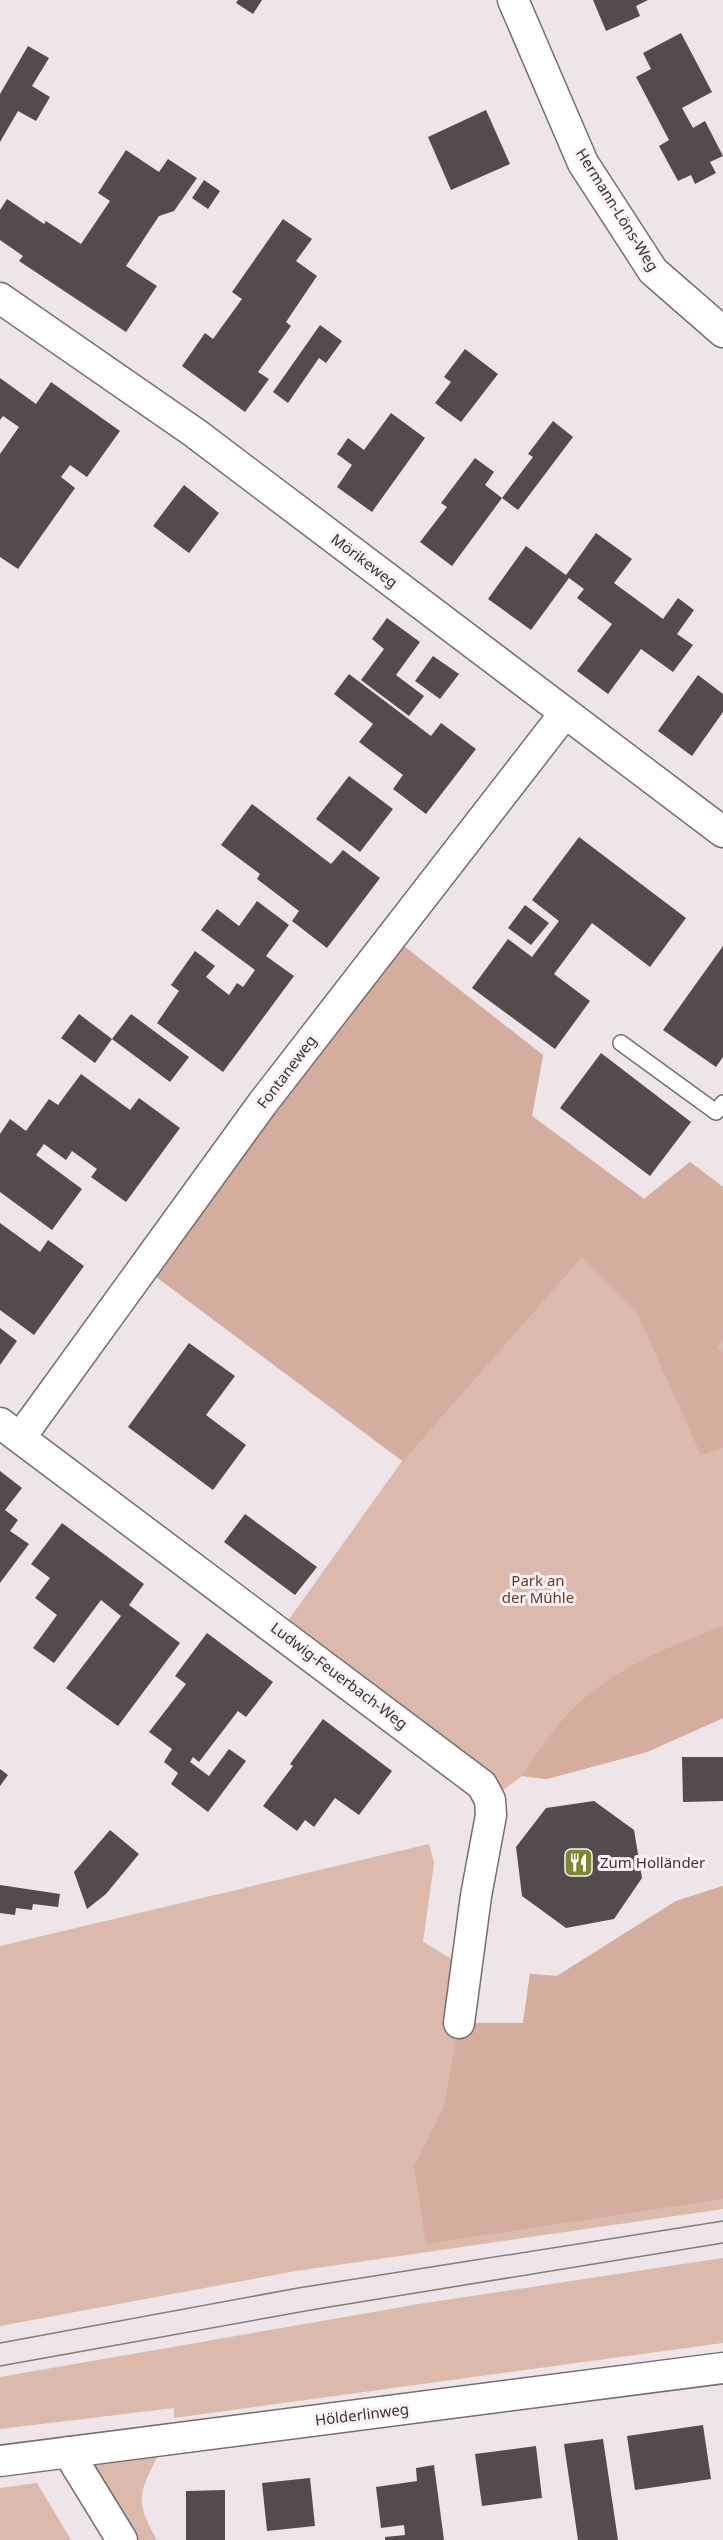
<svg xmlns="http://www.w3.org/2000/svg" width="723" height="2540" font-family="'Noto Sans',sans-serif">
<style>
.green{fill:#dbb9ab}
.forest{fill:#d5ad9e}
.building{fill:#544c4c}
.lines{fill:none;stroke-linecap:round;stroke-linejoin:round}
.service-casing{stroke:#766e71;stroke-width:18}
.minor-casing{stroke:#766e71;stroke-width:33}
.service{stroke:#fff;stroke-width:15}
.minor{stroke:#fff;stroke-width:30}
.tram{stroke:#837d7f;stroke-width:1.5}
.labels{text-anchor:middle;stroke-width:6;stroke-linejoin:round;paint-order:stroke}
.street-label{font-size:15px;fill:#363334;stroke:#fcf2f6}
.park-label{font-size:15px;fill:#6a3621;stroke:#fcf2f6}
.poi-label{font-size:15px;fill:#363334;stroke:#fcf2f6;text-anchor:start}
</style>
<rect width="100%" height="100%" fill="#eee5e8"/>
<path class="green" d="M 543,1055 L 532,1116 L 644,1199 L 690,1162 L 723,1187 L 723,1718 L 647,1752 L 547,1779 L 522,1776 L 490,1800 L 280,1632 L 402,1461 L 143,1267 Z
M 429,1844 L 434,1863 L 423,1942 L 467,1968 L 459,2023 L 523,2023 L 530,1974 L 557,1976 L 676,1901 L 723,1886 L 723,2209 L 296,2271 L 0,2326 L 0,1946 Z
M 723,2258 L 723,2343 L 174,2418 L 174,2408 L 0,2429 L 0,2377 L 419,2304 Z
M 158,2455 C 139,2494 134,2500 157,2540 L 122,2540 L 78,2468 Z
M 37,2483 L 71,2540 L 0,2540 L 0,2488 Z"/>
<path class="forest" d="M 391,936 L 543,1055 L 532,1116 L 644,1199 L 690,1162 L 723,1187 L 723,1337 L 717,1348 L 723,1352 L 723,1448 L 701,1455 L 636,1311 L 582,1257 L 403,1461 L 143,1267 Z
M 723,1626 L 723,1718 L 647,1752 L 547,1779 L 522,1776 C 536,1755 549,1735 566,1716 C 608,1670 666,1648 723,1626 Z
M 723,1886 L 723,2199 L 426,2244 L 414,2166 L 444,2106 L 459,2023 L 523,2023 L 530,1974 L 557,1976 L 676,1901 Z"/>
<path class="building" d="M 238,0 L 262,0 L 253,14 L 236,3 Z
M 593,0 L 648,0 L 636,6 L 640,16 L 606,31 Z
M 681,33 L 712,92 L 682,108 L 693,128 L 705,121 L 723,156 L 710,162 L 716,173 L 695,184 L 691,175 L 678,181 L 659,146 L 669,140 L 636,77 L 651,69 L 643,53 Z
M 28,46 L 49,58 L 32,86 L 50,97 L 36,121 L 18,111 L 0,142 L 0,94 Z
M 486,110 L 510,164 L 451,190 L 428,137 Z
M 126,150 L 159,172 L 168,159 L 197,178 L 174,211 L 159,216 L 126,266 L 157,286 L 126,332 L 19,261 L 23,256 L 0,240 L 0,210 L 7,199 L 44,224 L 46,221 L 81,244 L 110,201 L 98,193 Z
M 204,180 L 220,191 L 208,209 L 192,198 Z
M 283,219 L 312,239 L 296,261 L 317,276 L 286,322 L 291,326 L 258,372 L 269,379 L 245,412 L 182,366 L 205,333 L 213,339 L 242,299 L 232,292 Z
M 320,325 L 342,341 L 326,363 L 319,358 L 288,403 L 273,392 Z
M 465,349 L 498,374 L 461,422 L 435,403 L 451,382 L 444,377 Z
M 0,378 L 36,404 L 51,382 L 120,431 L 87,477 L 70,465 L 61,477 L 75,488 L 18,569 L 0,557 L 0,454 L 19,427 L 3,416 L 0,420 Z
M 391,413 L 425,438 L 372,512 L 337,487 L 352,465 L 337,454 L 348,438 L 364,450 Z
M 553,421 L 573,437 L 518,510 L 502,498 L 533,457 L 528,454 Z
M 475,458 L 494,472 L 485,485 L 502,498 L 452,566 L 420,542 L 447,507 L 441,503 Z
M 184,485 L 219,513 L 189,553 L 153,526 Z
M 596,533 L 632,559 L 614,583 L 663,619 L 678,598 L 694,610 L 677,634 L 693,645 L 673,672 L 641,649 L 608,694 L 577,671 L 612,624 L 577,598 L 584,589 L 569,578 L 531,630 L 488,599 L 526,546 L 566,575 Z
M 387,618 L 420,642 L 396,675 L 424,696 L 409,716 L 361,680 L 384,649 L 372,639 Z
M 433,656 L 459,674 L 440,699 L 415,681 Z
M 349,674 L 431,736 L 441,723 L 476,749 L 426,814 L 393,789 L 403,775 L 359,742 L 373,724 L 334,694 Z
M 698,675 L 723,694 L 723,712 L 692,756 L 658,731 Z
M 349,776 L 393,809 L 360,852 L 316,819 Z
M 252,804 L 331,864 L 343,850 L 380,878 L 327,948 L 292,921 L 299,911 L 257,879 L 260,874 L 221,845 Z
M 579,837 L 686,918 L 650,967 L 592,923 L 554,974 L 590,1001 L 555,1049 L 472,988 L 508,939 L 532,957 L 559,921 L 532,900 Z
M 257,901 L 289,925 L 266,956 L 294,976 L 223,1072 L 157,1023 L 179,991 L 171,985 L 195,951 L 215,966 L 206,977 L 229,995 L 237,983 L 243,987 L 255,970 L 201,930 L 217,909 L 239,926 Z
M 525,905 L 549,923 L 531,945 L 508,928 Z
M 723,946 L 723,1057 L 716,1067 L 663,1030 Z
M 79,1014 L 112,1039 L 95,1063 L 61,1038 Z
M 131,1014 L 189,1057 L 170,1082 L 112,1039 Z
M 601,1053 L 691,1122 L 650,1176 L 560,1108 Z
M 81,1074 L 130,1110 L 139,1098 L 180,1128 L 126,1202 L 91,1177 L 97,1169 L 72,1151 L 66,1160 L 44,1144 L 36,1155 L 82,1189 L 52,1230 L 0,1192 L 0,1134 L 10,1119 L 26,1131 L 49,1099 L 58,1105 Z
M 0,1223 L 40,1252 L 48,1240 L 84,1266 L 34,1335 L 0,1310 Z
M 0,1328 L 17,1341 L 0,1365 Z
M 189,1343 L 235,1376 L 206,1415 L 246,1445 L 213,1490 L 128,1427 Z
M 0,1471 L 22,1488 L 5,1510 L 18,1520 L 10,1531 L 29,1544 L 0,1583 Z
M 245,1514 L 317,1567 L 295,1595 L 224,1542 Z
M 62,1523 L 144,1584 L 129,1605 L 180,1643 L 118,1726 L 66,1688 L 121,1616 L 101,1600 L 54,1663 L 33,1648 L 57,1615 L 35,1598 L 50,1578 L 31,1564 Z
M 207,1633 L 273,1682 L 246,1717 L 238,1711 L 199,1762 L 193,1757 L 190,1762 L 209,1776 L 229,1749 L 246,1761 L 208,1812 L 171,1784 L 178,1773 L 164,1762 L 172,1749 L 149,1732 L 186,1684 L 175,1676 Z
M 323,1719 L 392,1771 L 359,1815 L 335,1798 L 314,1827 L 305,1820 L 297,1831 L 263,1806 L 293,1766 L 290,1764 Z
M 682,1757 L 723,1757 L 723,1801 L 683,1802 Z
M 0,1769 L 8,1775 L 0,1786 Z
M 594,1801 L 634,1830 L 642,1878 L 614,1919 L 566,1928 L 522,1896 L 516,1847 L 546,1808 Z
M 110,1830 L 139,1854 L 106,1894 L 87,1909 L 74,1872 Z
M 0,1885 L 60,1894 L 58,1907 L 33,1904 L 32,1910 L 16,1908 L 15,1915 L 0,1913 Z
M 703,2425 L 711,2479 L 635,2490 L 627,2436 Z
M 603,2439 L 618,2540 L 578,2540 L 564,2444 Z
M 536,2446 L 542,2498 L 482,2506 L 475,2454 Z
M 434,2465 L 444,2540 L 385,2540 L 385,2537 L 405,2535 L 404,2525 L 381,2528 L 376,2487 L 417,2481 L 416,2468 Z
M 310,2478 L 315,2526 L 267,2531 L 262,2483 Z
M 225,2490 L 225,2540 L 186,2540 L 186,2491 Z"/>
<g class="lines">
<defs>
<path id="service" d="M 621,1043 L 716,1112 L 723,1103"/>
<path id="minor" d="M 513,0 L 583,163 L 653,271 L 723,332
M 0,298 L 195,433 L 723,832
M 0,1423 L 482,1785 L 490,1800 L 491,1815 L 476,1896 L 459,2023
M 20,1438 L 262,1104 L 565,713
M 68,2452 L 122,2540
M 0,2461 L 723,2368"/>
</defs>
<use href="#service" class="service-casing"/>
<use href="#minor" class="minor-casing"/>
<use href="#service" class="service"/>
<use href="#minor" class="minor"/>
<path class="tram" d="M 0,2343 L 298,2288 L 723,2221
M 0,2366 L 317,2309 L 723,2243"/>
</g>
<defs>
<symbol id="restaurant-square" viewBox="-11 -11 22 22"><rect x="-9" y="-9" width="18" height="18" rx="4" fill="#7d8632" stroke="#fcf2f6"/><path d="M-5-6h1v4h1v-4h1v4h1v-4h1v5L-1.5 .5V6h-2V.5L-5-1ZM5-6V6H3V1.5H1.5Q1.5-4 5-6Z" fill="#fff"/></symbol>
</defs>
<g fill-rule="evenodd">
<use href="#restaurant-square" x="562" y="1846" width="33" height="33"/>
</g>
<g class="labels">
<g class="street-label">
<text transform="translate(617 210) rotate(58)" y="5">Hermann-Löns-Weg</text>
<text transform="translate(364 561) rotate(37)" y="5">Mörikeweg</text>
<text transform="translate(287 1072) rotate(-53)" y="5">Fontaneweg</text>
<text transform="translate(339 1676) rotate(37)" y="5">Ludwig-Feuerbach-Weg</text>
<text transform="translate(362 2415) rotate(-7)" y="5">Hölderlinweg</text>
</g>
<g class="park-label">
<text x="538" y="1586">Park an<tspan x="538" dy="17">der Mühle</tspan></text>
</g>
<g class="poi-label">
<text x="600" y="1868">Zum Holländer</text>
</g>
</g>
</svg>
